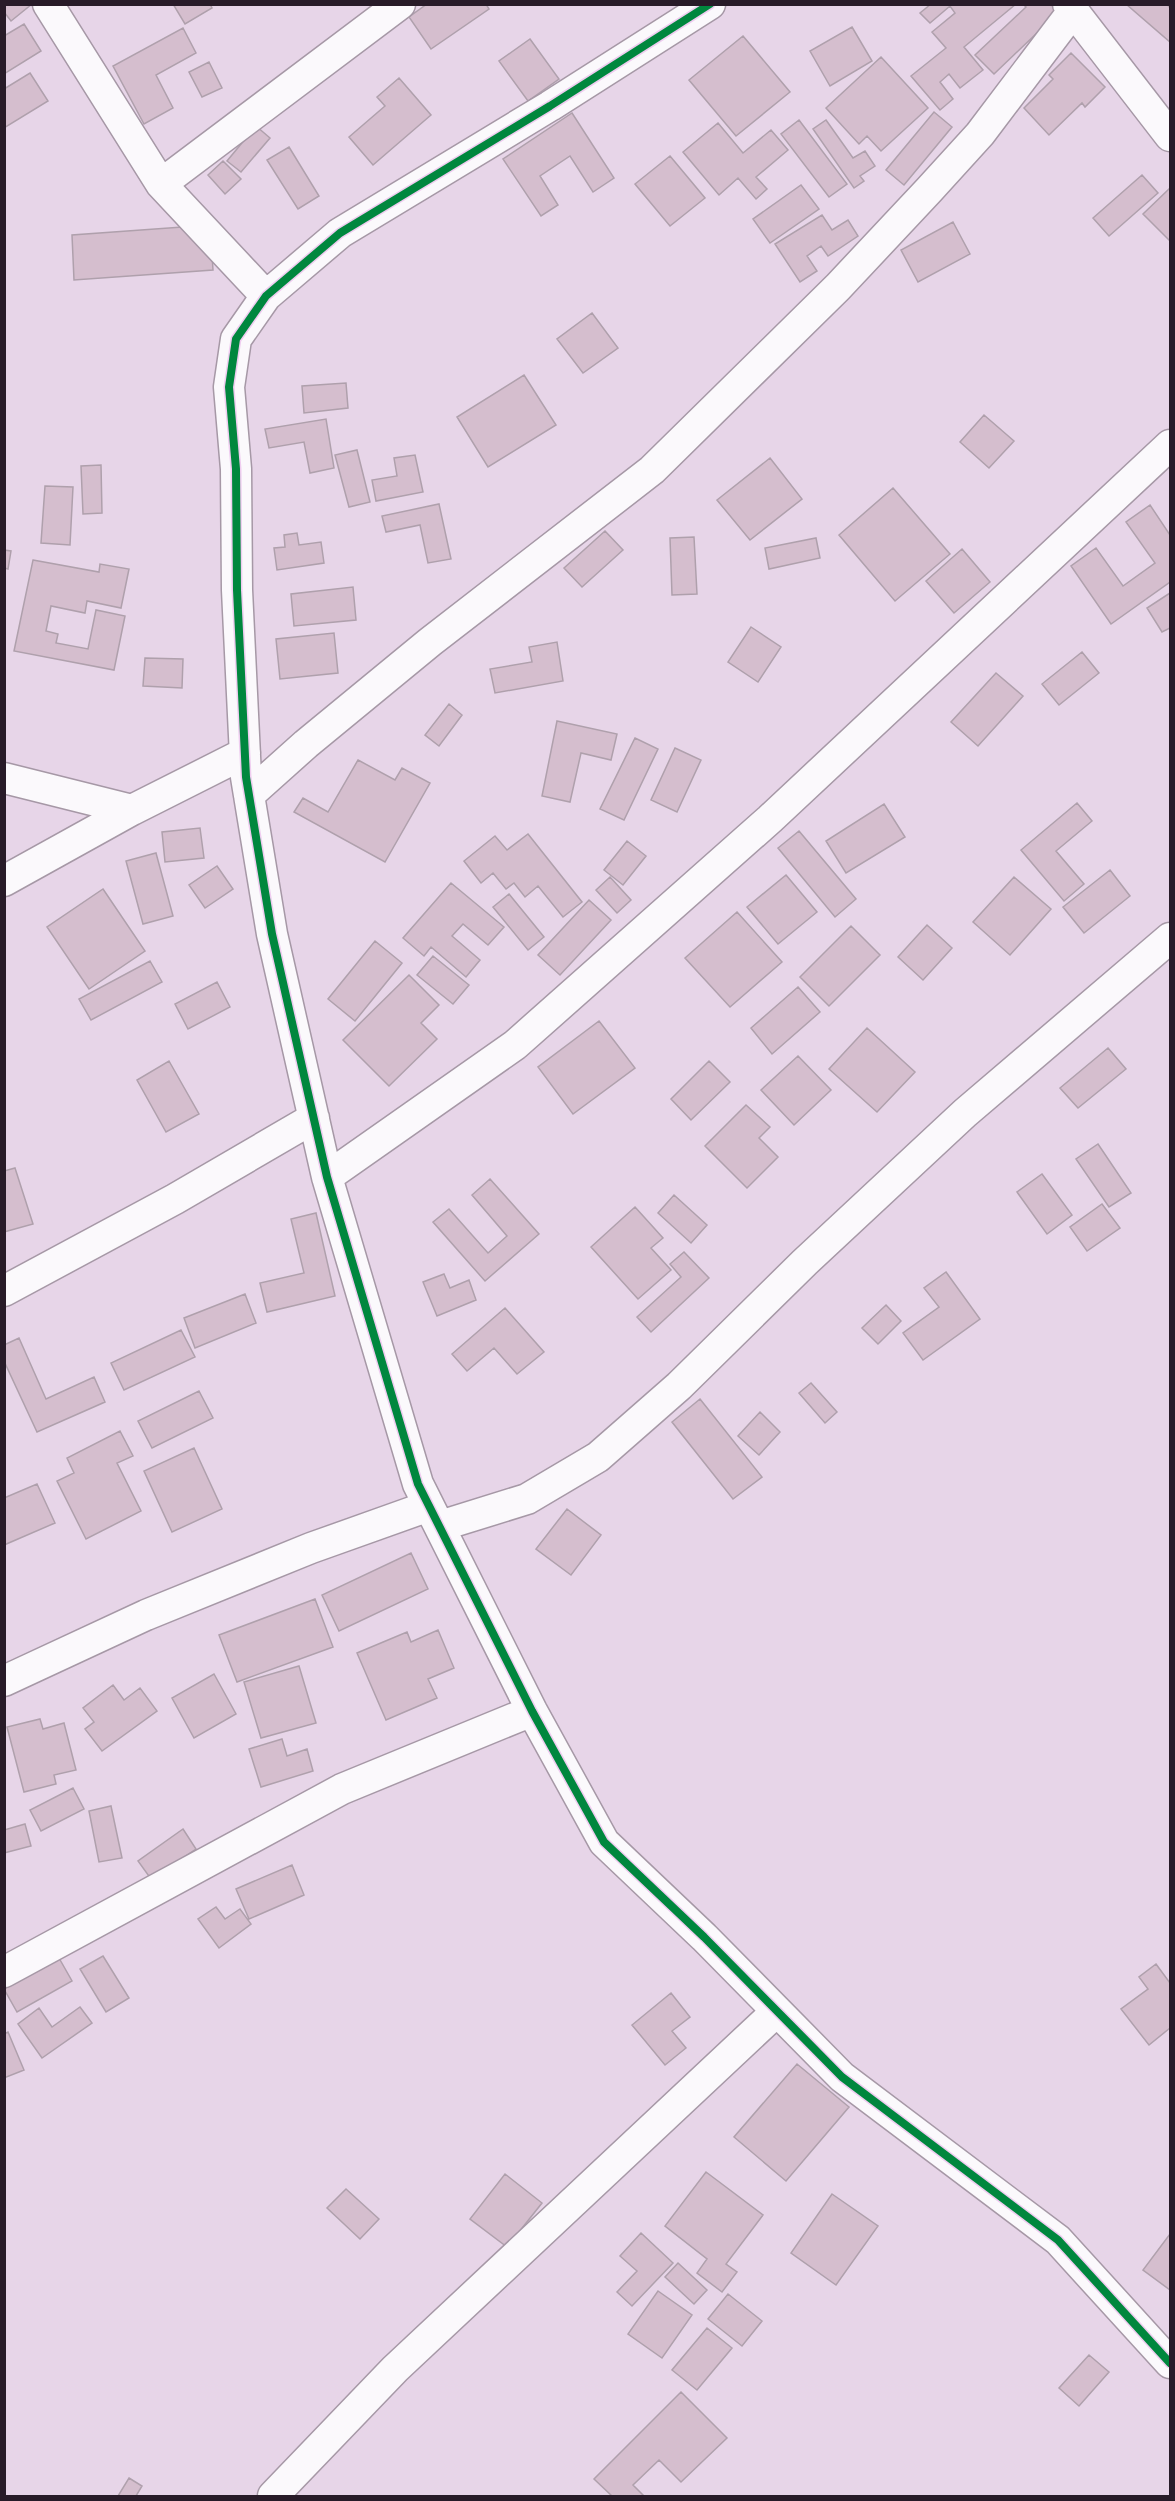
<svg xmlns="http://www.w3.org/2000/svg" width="1175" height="2501" font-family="'Exo 2',sans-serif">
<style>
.building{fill:#d5bece;stroke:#afa0ac;stroke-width:1.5}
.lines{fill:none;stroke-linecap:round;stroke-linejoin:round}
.street-casing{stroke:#a698a6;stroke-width:33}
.street{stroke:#fbf9fc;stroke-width:30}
.cycleway-casing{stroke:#efcdf0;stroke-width:11}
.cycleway{stroke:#00873e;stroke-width:8}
</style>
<rect width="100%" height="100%" fill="#e7d5e8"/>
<path class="building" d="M 4,4 L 32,4 L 11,21 L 4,12 Z
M 173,4 L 210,4 L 212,8 L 185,24 Z
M 427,4 L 486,4 L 489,9 L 431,49 L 409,17 Z
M 931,4 L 1016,4 L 964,47 L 983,70 L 960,88 L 949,74 L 940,82 L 953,99 L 940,110 L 911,76 L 946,48 L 932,32 L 955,13 L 950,6 L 930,23 L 920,13 Z
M 1023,4 L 1056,4 L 1061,10 L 994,74 L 975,55 L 1026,7 Z
M 1126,4 L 1167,4 L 1170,8 L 1170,42 Z
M 24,24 L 41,51 L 4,74 L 4,36 Z
M 852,27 L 872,61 L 830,86 L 810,51 Z
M 183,28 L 196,53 L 156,75 L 173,108 L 144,124 L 113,66 Z
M 743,36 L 790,92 L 736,136 L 689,80 Z
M 530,39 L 559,79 L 528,101 L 499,61 Z
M 1071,53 L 1105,87 L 1085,107 L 1082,103 L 1049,135 L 1024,108 L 1053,79 L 1049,75 Z
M 881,57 L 928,108 L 881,151 L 867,136 L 859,144 L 826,108 Z
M 209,62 L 222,88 L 202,97 L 189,72 Z
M 30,73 L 48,101 L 4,128 L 4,89 Z
M 399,78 L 431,115 L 373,165 L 349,137 L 385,106 L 377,97 Z
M 934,112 L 952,127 L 904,185 L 886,170 Z
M 572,113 L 614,178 L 593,192 L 570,156 L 540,176 L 558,205 L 541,216 L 503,159 Z
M 799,120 L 847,184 L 829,197 L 781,134 Z
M 826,120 L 853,158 L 865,151 L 875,166 L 860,176 L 864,181 L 854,188 L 813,129 Z
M 718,123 L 743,153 L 771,130 L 788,150 L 756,177 L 767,189 L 756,199 L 738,178 L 719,195 L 683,152 Z
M 256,126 L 270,138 L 241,172 L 227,161 Z
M 289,147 L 319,196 L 298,209 L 267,160 Z
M 670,156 L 705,198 L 670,226 L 635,184 Z
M 223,161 L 241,179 L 225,194 L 208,175 Z
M 1142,175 L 1158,193 L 1109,236 L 1093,218 Z
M 801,185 L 819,209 L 770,243 L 753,219 Z
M 1170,188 L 1170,241 L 1143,214 Z
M 822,215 L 832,230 L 848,220 L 858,236 L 828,256 L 821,246 L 807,256 L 817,271 L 800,282 L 775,244 Z
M 953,222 L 970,254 L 918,282 L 901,250 Z
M 210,225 L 213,270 L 74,280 L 72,235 Z
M 592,313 L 618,348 L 583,373 L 557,339 Z
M 524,375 L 556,425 L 488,467 L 457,417 Z
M 346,383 L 348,408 L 304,413 L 302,386 Z
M 984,415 L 1014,441 L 989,468 L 960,442 Z
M 326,419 L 334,468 L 310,473 L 304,442 L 269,448 L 265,429 Z
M 357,450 L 370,502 L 349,507 L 335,455 Z
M 415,455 L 423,492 L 376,501 L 372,480 L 397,476 L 394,458 Z
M 770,458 L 802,499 L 750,540 L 717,500 Z
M 101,465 L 102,513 L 83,514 L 81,466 Z
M 45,486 L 73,487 L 70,545 L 41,543 Z
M 893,488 L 950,554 L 895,601 L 839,535 Z
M 439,504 L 451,559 L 428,563 L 420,525 L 386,532 L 382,516 Z
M 1150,505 L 1170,535 L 1170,582 L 1111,624 L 1071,566 L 1096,548 L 1123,586 L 1155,563 L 1126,522 Z
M 605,531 L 623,550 L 582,587 L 564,568 Z
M 297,533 L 299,545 L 321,542 L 324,563 L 277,570 L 274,548 L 285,547 L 284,535 Z
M 694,537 L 697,594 L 672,595 L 670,538 Z
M 816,538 L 820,558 L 769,569 L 765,548 Z
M 962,549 L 990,582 L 954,613 L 926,581 Z
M 4,550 L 11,551 L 8,569 L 4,568 Z
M 33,560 L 99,572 L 100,564 L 129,569 L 121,608 L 87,601 L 85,613 L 51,606 L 46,631 L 58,634 L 56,643 L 88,649 L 96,610 L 125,616 L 114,670 L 14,651 Z
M 353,587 L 356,620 L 294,626 L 291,594 Z
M 1170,593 L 1170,628 L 1162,632 L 1147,608 Z
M 751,627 L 781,647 L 758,682 L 728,662 Z
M 334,633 L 338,673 L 280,679 L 276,639 Z
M 557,642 L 563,681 L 495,693 L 490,669 L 532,662 L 529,647 Z
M 1082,652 L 1099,673 L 1059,705 L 1042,684 Z
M 145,658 L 183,659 L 182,688 L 143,686 Z
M 996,673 L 1023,696 L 978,746 L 951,722 Z
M 449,704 L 462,715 L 439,746 L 425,735 Z
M 557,721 L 617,734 L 611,760 L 581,753 L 570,802 L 542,796 Z
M 635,738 L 658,749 L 624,820 L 600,809 Z
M 675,748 L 701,760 L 677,812 L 651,800 Z
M 358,760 L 395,780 L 402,768 L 430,783 L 385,862 L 294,812 L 303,798 L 328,812 Z
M 1077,803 L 1092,821 L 1056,851 L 1084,884 L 1064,901 L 1021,850 Z
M 884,804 L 905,837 L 846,873 L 826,841 Z
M 200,828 L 204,858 L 165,862 L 162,832 Z
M 799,831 L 856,899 L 835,917 L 778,848 Z
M 528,834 L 582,902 L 563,917 L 538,886 L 525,897 L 514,883 L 506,889 L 493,873 L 481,883 L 464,861 L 495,836 L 507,850 Z
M 627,841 L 646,856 L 623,885 L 604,870 Z
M 156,853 L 173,916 L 143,924 L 126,861 Z
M 217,866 L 233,889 L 205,908 L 189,885 Z
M 1110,870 L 1130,896 L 1084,933 L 1063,907 Z
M 786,875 L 817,912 L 778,944 L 747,907 Z
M 610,877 L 631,900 L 617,913 L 596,890 Z
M 1014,877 L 1051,909 L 1010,955 L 973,922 Z
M 451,883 L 504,927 L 488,945 L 463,924 L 452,936 L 480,960 L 466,977 L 431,947 L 424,956 L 403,938 Z
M 103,889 L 145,951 L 89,989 L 47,927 Z
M 509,894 L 544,937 L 528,950 L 493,907 Z
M 589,900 L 611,920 L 560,975 L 538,955 Z
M 737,912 L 782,962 L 730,1007 L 685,958 Z
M 927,925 L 952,948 L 923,980 L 898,957 Z
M 851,926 L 880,955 L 829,1006 L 800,977 Z
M 375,941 L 402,963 L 355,1021 L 328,999 Z
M 433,956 L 469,985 L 453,1004 L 417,975 Z
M 150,961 L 162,982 L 91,1020 L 79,999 Z
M 409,975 L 439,1005 L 421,1023 L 437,1039 L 389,1086 L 343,1040 Z
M 217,982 L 230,1007 L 188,1029 L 175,1004 Z
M 798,987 L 820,1012 L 772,1054 L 751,1028 Z
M 599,1021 L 635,1068 L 573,1114 L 538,1067 Z
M 867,1028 L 915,1072 L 877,1112 L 829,1069 Z
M 1108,1048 L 1126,1069 L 1078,1108 L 1060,1088 Z
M 798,1056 L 831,1090 L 794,1125 L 761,1090 Z
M 169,1061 L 199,1114 L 166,1132 L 137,1080 Z
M 709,1061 L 730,1082 L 691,1120 L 671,1099 Z
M 746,1105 L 770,1127 L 759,1138 L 778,1157 L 747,1188 L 705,1146 Z
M 1098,1144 L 1131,1193 L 1109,1207 L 1076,1159 Z
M 15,1168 L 33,1224 L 4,1232 L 4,1171 Z
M 1042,1174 L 1072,1215 L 1047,1234 L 1017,1192 Z
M 490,1179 L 539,1234 L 485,1281 L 433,1222 L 449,1209 L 488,1253 L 507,1236 L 472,1195 Z
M 674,1195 L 707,1225 L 691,1243 L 658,1213 Z
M 1102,1204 L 1120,1228 L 1087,1251 L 1070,1227 Z
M 635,1207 L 663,1238 L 651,1248 L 671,1270 L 638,1299 L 591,1247 Z
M 316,1213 L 335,1296 L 267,1312 L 260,1283 L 304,1273 L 291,1219 Z
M 684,1252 L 709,1278 L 651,1332 L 637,1317 L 681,1277 L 670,1264 Z
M 946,1272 L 980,1319 L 923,1360 L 903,1333 L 939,1307 L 924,1288 Z
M 444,1274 L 450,1288 L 469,1280 L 476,1300 L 437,1316 L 423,1282 Z
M 245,1294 L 256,1323 L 195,1348 L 184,1318 Z
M 886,1305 L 901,1321 L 878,1344 L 862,1328 Z
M 505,1308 L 544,1352 L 517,1374 L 494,1348 L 467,1371 L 452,1354 Z
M 181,1330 L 195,1357 L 124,1390 L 111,1363 Z
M 19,1338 L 46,1399 L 94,1377 L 105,1402 L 37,1432 L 4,1361 L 4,1345 Z
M 811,1383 L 837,1412 L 825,1423 L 799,1393 Z
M 199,1391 L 213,1418 L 152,1448 L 138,1421 Z
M 700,1399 L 762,1477 L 733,1499 L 672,1422 Z
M 760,1412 L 780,1432 L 759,1455 L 738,1436 Z
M 120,1431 L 133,1456 L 117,1463 L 141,1511 L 86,1539 L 57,1481 L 74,1473 L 67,1458 Z
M 194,1448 L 222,1509 L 172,1532 L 144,1471 Z
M 37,1484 L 55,1523 L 4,1545 L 4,1498 Z
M 567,1509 L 601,1535 L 571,1575 L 536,1549 Z
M 411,1553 L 428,1589 L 339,1631 L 322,1595 Z
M 315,1599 L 333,1647 L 237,1682 L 219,1635 Z
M 438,1630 L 454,1668 L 428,1679 L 437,1698 L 386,1720 L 357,1653 L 407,1632 L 411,1642 Z
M 299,1666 L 316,1723 L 261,1738 L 244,1682 Z
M 214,1674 L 236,1714 L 194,1738 L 172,1698 Z
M 113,1685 L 124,1700 L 140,1688 L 157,1711 L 102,1751 L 85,1729 L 94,1722 L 83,1708 Z
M 40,1719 L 43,1729 L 64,1723 L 76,1770 L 54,1775 L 56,1784 L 24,1792 L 7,1727 Z
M 282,1739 L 287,1756 L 307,1749 L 313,1771 L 261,1787 L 249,1749 Z
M 73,1788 L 84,1809 L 41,1831 L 30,1810 Z
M 111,1806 L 122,1858 L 99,1862 L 89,1811 Z
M 25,1824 L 31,1846 L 4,1853 L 4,1830 Z
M 183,1829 L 196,1849 L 151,1879 L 138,1861 Z
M 292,1865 L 304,1895 L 249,1919 L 236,1889 Z
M 216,1907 L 225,1919 L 240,1909 L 251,1924 L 219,1948 L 198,1919 Z
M 103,1956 L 129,1998 L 106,2012 L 80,1969 Z
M 59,1958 L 72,1981 L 17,2012 L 4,1989 Z
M 1156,1964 L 1170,1983 L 1170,2028 L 1149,2045 L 1121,2009 L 1148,1989 L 1139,1977 Z
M 671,1993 L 690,2017 L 672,2031 L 686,2048 L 665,2065 L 632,2025 Z
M 80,2007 L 92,2023 L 42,2058 L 18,2024 L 39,2008 L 52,2027 Z
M 8,2032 L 24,2070 L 4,2078 L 4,2034 Z
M 797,2064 L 849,2107 L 786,2181 L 734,2137 Z
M 706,2172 L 763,2215 L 726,2264 L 737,2272 L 722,2292 L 697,2273 L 707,2259 L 665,2226 Z
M 505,2174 L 542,2203 L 507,2247 L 470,2219 Z
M 346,2189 L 379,2219 L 360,2239 L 327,2208 Z
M 832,2194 L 878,2226 L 836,2285 L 791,2253 Z
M 641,2233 L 673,2263 L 632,2306 L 617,2292 L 637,2271 L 620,2256 Z
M 1170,2234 L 1170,2290 L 1143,2270 Z
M 678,2263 L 707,2290 L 694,2304 L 665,2277 Z
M 658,2291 L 692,2315 L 662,2358 L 628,2334 Z
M 728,2294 L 762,2321 L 742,2346 L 708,2319 Z
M 707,2328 L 732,2348 L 697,2390 L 672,2370 Z
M 1089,2355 L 1109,2372 L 1079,2406 L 1059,2388 Z
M 681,2392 L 727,2438 L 681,2482 L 659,2460 L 633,2485 L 644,2496 L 612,2496 L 594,2479 Z
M 129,2478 L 142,2486 L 136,2496 L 118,2496 Z"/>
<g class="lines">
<defs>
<path id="street" d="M 48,4 L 161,184 L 266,296
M 710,4 L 550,106 L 340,233 L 266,296 L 236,339 L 229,387 L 236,469 L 237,590 L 246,777 L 272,934 L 327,1177 L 418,1484 L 532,1711 L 604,1842 L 704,1937 L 842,2077 L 1058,2240 L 1170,2363
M 1068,4 L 1170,136
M 161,184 L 400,4
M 4,778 L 132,810
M 249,795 L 306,744 L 430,642 L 652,470 L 838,287 L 929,190 L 980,134 L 1073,11
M 4,881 L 132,810 L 245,753
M 327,1177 L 515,1045 L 770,819 L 1170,445
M 4,1291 L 175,1199 L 314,1118
M 440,1526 L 527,1499 L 598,1457 L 679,1386 L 805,1262 L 965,1113 L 1170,938
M 4,1681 L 146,1615 L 311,1548 L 429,1506
M 4,1972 L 342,1789 L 532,1711
M 273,2496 L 395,2369 L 777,2011"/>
</defs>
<use href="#street" class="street-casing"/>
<use href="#street" class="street"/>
<defs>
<path id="cycleway" d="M 710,4 L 550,106 L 340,233 L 266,296 L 236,339 L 229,387 L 236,469 L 237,590 L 246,777 L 272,934 L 327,1177 L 418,1484 L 532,1711 L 604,1842 L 704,1937 L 842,2077 L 1058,2240 L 1170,2363"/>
</defs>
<use href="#cycleway" class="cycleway-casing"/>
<use href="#cycleway" class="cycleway"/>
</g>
<rect width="1175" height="2501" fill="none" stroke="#281b28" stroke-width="12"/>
</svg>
